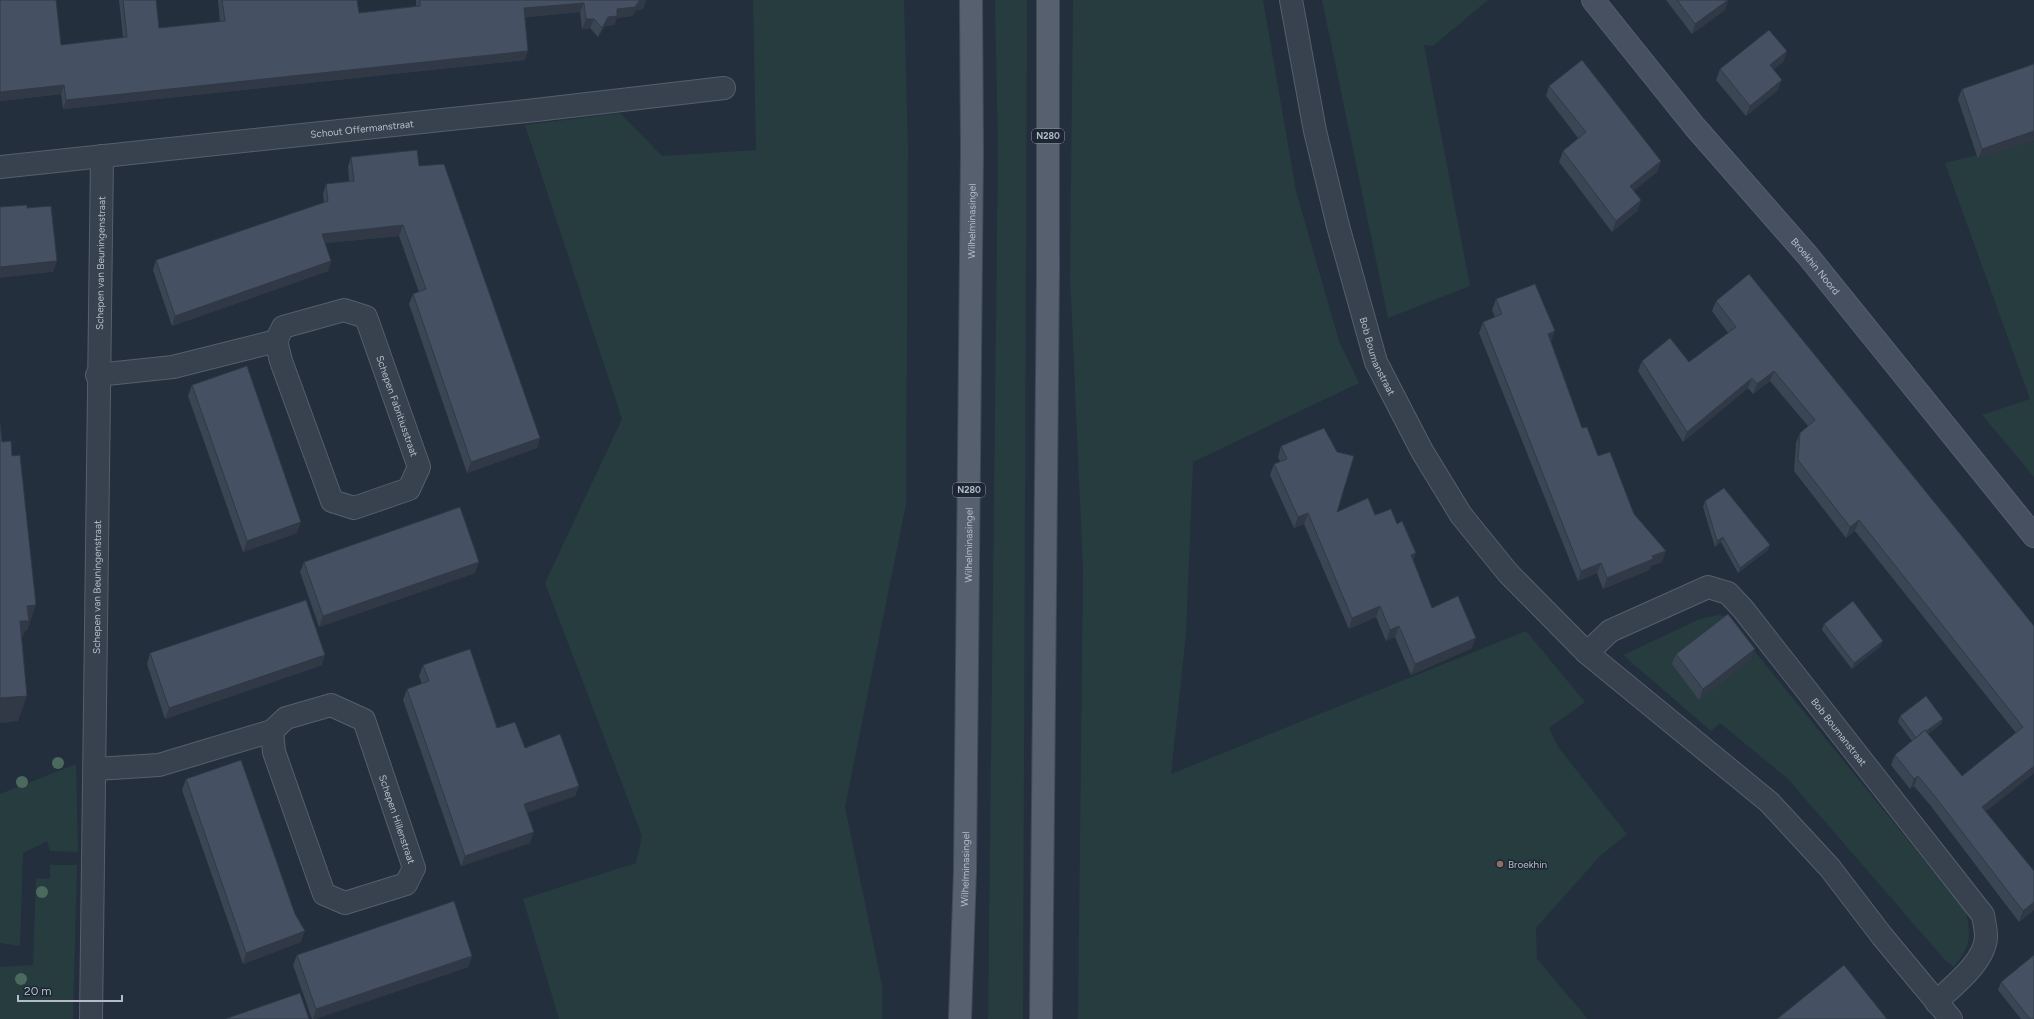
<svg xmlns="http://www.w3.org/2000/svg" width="2034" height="1019" font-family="Figtree,sans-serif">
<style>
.green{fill:#263c3f}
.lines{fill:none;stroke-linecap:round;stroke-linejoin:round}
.street-casing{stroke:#565f6c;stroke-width:24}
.secondary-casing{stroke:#565f6c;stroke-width:24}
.primary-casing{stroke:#414a57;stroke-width:24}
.street{stroke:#38414e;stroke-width:22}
.secondary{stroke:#465061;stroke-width:22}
.primary{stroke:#56606e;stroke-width:22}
.tree{fill:#4b6a5d}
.wall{fill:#3b4654}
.shaded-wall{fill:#303945}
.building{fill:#455162;stroke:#303945}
.education-dot{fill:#8d6e63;stroke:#1d2633;stroke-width:1.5}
.labels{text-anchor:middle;stroke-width:3;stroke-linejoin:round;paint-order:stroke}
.shield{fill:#1d2633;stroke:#878f9c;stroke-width:1}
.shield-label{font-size:9px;font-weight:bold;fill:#b4bcc9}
.street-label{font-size:10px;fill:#b4bcc9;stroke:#1d2633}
.poi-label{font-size:10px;fill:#b4bcc9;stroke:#1d2633;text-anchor:start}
</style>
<rect width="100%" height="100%" fill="#242f3e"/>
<path class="green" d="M 753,0 L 904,0 L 908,149 L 906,504 L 845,807 L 882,985 L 882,1019 L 559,1019 L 523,899 L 636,863 L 642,836 L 545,583 L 622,419 L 525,125 L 620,113 L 662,156 L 756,150 Z
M 995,0 L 1027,0 L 1023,1019 L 988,1019 L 998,150 Z
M 1073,0 L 1263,0 L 1296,191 L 1339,341 L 1359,383 L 1193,462 L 1186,634 L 1171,774 L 1526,631 L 1585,702 L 1549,728 L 1558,747 L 1627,834 L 1600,856 L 1536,928 L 1537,959 L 1588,1019 L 1078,1019 L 1083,570 L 1070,275 Z
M 1322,0 L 1488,0 L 1433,46 L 1424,45 L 1470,286 L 1388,318 Z
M 2034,141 L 2034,477 L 1982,415 L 2030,399 L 1945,163 Z
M 1719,615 L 1727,617 L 1966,912 C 1971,938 1971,945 1954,967 L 1944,959 L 1788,779 L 1720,723 L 1711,731 L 1623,655 L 1700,619 Z
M 76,764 L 78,852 L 50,851 L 47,841 L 23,853 L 20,946 L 0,943 L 0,794 Z
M 50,865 L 77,865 L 73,1019 L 0,1019 L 0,967 L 33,965 L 36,878 L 50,879 Z"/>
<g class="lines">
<defs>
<g id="street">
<path id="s1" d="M 1291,0 L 1315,131 L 1338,226 L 1376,362 L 1422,451 L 1461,515 L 1508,573 L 1587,653 L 1769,802 L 1830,868 L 1882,936 L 1951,1019"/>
<path id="s2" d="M 0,167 L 536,110 L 724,88"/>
<path id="s3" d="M 97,375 L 173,367 L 276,341 L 283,327 L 344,310 L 366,317 L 419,467 L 409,489 L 354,508 L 332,501 L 281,361 L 276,341"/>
<path id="s4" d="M 1587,653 L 1610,631 L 1708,587 L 1728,593 L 1743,609 L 1983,915 C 1984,921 1986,929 1986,936 C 1986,961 1953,986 1936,1002"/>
<path id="s5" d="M 96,769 L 159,765 L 272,731 L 286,718 L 331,705 L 364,720 L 414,868 L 406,884 L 345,903 L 324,894 L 274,752 L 272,731"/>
<path id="s6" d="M 91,1019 C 97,731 96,443 102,156"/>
</g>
<g id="secondary">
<path id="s7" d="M 1593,0 L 1695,127 L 1808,256 L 2034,536"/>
</g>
<g id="primary">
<path id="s8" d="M 960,1019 L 965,871 L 972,152 L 971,0"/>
<path d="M 1041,1019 L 1048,272 L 1048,0"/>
</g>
</defs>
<use href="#street" class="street-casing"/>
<use href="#secondary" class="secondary-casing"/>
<use href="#primary" class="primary-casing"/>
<use href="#street" class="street"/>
<use href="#secondary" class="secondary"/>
<use href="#primary" class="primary"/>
</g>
<g class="tree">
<circle cx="58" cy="763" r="6"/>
<circle cx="22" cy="782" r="6"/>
<circle cx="42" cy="892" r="6"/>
<circle cx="21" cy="979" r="6"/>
</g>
<path class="wall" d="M 0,0 L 61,45 L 123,38 L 119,0 L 156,0 L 159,28 L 220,22 L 218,0 L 357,0 L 359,13 L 416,6 L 416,0 L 646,0 L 643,9 L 636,10 L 632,16 L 617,18 L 614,25 L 605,26 L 598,37 L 590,28 L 582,29 L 580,12 L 525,17 L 525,60 L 63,109 L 61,94 L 0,101 Z
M 1666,0 L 1728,0 L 1725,10 L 1692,34 Z
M 1787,51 L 1783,62 L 1774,69 L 1778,90 L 1746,116 L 1716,80 L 1720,69 Z
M 2034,64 L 1978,159 L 1958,99 L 1962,89 Z
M 1549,86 L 1661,161 L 1657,172 L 1633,191 L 1641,200 L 1637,211 L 1612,232 L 1559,162 L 1563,151 L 1578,138 L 1546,96 Z
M 351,157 L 419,166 L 540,438 L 537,448 L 467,473 L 409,304 L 413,294 L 419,292 L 399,236 L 325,243 L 331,261 L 328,271 L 172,326 L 153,270 L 156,260 L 324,203 L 323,194 L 326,184 L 349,181 L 348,167 Z
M 1496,299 L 1551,342 L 1582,428 L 1662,562 L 1651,566 L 1649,570 L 1603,589 L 1597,573 L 1578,581 L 1479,333 L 1483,322 L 1495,317 L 1492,310 Z
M 1716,301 L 2034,626 L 2034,773 L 1986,811 L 2034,910 L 2019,922 L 1930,805 L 1914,786 L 1910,789 L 1891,765 L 1895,755 L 1912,741 L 1898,722 L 1900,716 L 1943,719 L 1941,724 L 1928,734 L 1962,776 L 2016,733 L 1855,531 L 1846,538 L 1794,471 L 1796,443 L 1800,433 L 1808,426 L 1770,381 L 1753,394 L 1748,388 L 1683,442 L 1638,371 L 1642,361 L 1689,362 L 1728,333 L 1712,311 Z
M 192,385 L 297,533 L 243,552 L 188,396 Z
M 1281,446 L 1337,512 L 1375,515 L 1413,561 L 1432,608 L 1472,648 L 1411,675 L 1395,637 L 1386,641 L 1376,617 L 1349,629 L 1304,524 L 1294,528 L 1270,475 L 1274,464 L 1280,462 L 1278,457 Z
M 1705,501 L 1768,550 L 1738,573 L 1721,542 L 1715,547 L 1703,507 Z
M 304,562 L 475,573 L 319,627 L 300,572 Z
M 1824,624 L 1881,646 L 1852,669 L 1822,630 Z
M 150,653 L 322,665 L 165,719 L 147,664 Z
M 1676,654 L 1751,659 L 1699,700 L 1672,664 Z
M 423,665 L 497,728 L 525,748 L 579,786 L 575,796 L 527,812 L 530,843 L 461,866 L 403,700 L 407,689 L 422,684 L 419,676 Z
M 186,779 L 301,942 L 243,964 L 182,790 Z
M 297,955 L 472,956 L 468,967 L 315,1019 L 312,1019 L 293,965 Z
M 2001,982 L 2034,1019 L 2021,1019 L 1998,990 Z"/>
<path class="shaded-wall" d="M 646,0 L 643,9 L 636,10 L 632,16 L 617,18 L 614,25 L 605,26 L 598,37 L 602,28 L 608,17 L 617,9 L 639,1 Z
M 1728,0 L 1725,10 L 1692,34 L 1695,24 Z
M 584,3 L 580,12 L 520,18 L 524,8 Z
M 586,19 L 594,19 L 590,28 L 582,29 Z
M 528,51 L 525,60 L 63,109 L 66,100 Z
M 1787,51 L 1783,62 L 1766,75 L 1770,65 Z
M 1782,80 L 1778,90 L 1746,116 L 1750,106 Z
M 64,85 L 61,94 L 0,101 L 0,92 Z
M 2034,131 L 2034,141 L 1978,159 L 1982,149 Z
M 1661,161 L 1657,172 L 1626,197 L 1630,186 Z
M 1641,200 L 1637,211 L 1612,232 L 1616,221 Z
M 403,225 L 399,236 L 318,244 L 322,234 Z
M 57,261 L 53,272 L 0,278 L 0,267 Z
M 331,261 L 328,271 L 172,326 L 175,316 Z
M 1555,331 L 1551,342 L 1548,334 Z
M 1774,371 L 1770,381 L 1753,394 L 1757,384 Z
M 1752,378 L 1748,388 L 1683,442 L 1687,432 Z
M 540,438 L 537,448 L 467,473 L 471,462 Z
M 1308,513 L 1304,524 L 1294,528 L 1298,517 Z
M 1859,520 L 1855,531 L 1846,538 L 1850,527 Z
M 301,522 L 297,533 L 243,552 L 247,541 Z
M 1723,537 L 1721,542 L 1715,547 L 1717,541 Z
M 1770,545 L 1768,550 L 1738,573 L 1740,568 Z
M 1666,551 L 1662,562 L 1651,566 L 1649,570 L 1603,589 L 1607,578 L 1652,556 Z
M 1416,553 L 1412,564 L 1411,555 Z
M 479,562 L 475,573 L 319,627 L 323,616 Z
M 1601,563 L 1597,573 L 1578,581 L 1581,571 Z
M 36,605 L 27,631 L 25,631 L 19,646 L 20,621 L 27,606 Z
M 1380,606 L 1376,617 L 1349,629 L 1352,618 Z
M 1399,626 L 1395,637 L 1386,641 L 1390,630 Z
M 1476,638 L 1472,648 L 1411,675 L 1415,664 Z
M 1883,641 L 1881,646 L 1852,669 L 1854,663 Z
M 1755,649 L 1751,659 L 1699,700 L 1703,689 Z
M 325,655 L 322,665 L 165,719 L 169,708 Z
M 27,696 L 18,721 L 0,723 L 0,698 Z
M 1943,719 L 1941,724 L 1914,744 L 1916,738 Z
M 2034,766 L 2034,773 L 1979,817 L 1982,807 Z
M 1918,776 L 1914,786 L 1910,789 L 1914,779 Z
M 579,786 L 575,796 L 521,815 L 524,804 Z
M 534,832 L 530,843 L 461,866 L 465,856 Z
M 2034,902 L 2034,910 L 2019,922 L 2023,911 Z
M 305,931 L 301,942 L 243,964 L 246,953 Z
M 472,956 L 468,967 L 315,1019 L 313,1019 L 316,1009 Z"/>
<path class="building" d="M 0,0 L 56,0 L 61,45 L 127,37 L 123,0 L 156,0 L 159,28 L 225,21 L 222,0 L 357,0 L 359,13 L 420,6 L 420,0 L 646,0 L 639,1 L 635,7 L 617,9 L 617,16 L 608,17 L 602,28 L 594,19 L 586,19 L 584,3 L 524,8 L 528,51 L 66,100 L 64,85 L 0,92 Z
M 1677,0 L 1728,0 L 1695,24 Z
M 1769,30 L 1787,51 L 1770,65 L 1782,80 L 1750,106 L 1720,69 Z
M 1582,60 L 1661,161 L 1630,186 L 1641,200 L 1616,221 L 1563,151 L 1586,132 L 1549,86 Z
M 2034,64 L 2034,131 L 1982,149 L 1962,89 Z
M 417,150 L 419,166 L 444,164 L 540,438 L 471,462 L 413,294 L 426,289 L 403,225 L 322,234 L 331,261 L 175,316 L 156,260 L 328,201 L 326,184 L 354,181 L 351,157 Z
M 27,205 L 27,208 L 51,206 L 57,261 L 0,267 L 0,207 Z
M 1749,274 L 1961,535 L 2034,626 L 2034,766 L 1982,807 L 2034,871 L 2034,902 L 2023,911 L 1933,794 L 1918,776 L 1914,779 L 1895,755 L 1925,730 L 1962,776 L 2023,727 L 1859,520 L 1850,527 L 1798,460 L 1800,433 L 1815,420 L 1774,371 L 1757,384 L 1752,378 L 1687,432 L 1642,361 L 1670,338 L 1689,362 L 1736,327 L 1716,301 Z
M 1535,284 L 1555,331 L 1548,334 L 1582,428 L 1587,427 L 1598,456 L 1610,452 L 1634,514 L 1666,551 L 1652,556 L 1653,559 L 1607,578 L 1601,563 L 1581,571 L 1483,322 L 1502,314 L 1496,299 Z
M 247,366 L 301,522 L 247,541 L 192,385 Z
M 0,423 L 2,442 L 11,441 L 12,456 L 20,455 L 36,605 L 27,606 L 29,621 L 20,621 L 27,696 L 0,698 Z
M 1324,428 L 1337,452 L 1354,456 L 1337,512 L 1368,498 L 1375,515 L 1391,509 L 1397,524 L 1402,521 L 1416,553 L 1411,555 L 1432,608 L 1458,596 L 1476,638 L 1415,664 L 1399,626 L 1390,630 L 1380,606 L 1352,618 L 1308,513 L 1298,517 L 1274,464 L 1287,459 L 1281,446 Z
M 1724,488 L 1770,545 L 1740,568 L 1723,537 L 1717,541 L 1705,501 Z
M 460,507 L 479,562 L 323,616 L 304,562 Z
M 306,600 L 325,655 L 169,708 L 150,653 Z
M 1853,601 L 1883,641 L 1854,663 L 1824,624 Z
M 1728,614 L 1755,649 L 1703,689 L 1676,654 Z
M 470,649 L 497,728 L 515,722 L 525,748 L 560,734 L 579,786 L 524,804 L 534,832 L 465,856 L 407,689 L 429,681 L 423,665 Z
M 1926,696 L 1943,719 L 1926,731 L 1925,730 L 1916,738 L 1900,716 Z
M 241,760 L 295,914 L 305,931 L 246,953 L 186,779 Z
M 454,901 L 472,956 L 316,1009 L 297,955 Z
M 2034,955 L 2034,1019 L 2030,1019 L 2001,982 Z
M 1844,965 L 1887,1019 L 1777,1019 Z
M 300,993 L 309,1019 L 225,1019 Z"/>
<circle class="education-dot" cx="1500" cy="864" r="4"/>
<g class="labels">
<g class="shield">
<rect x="1032" y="129" width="32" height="14" rx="3"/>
<rect x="953" y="483" width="32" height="14" rx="3"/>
</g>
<g class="shield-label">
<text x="1048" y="139">N280</text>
<text x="969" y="493">N280</text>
</g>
<g class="street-label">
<text dy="4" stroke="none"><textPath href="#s2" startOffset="364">Schout Offermanstraat</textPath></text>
<text dy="4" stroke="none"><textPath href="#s8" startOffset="798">Wilhelminasingel</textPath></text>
<text dy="4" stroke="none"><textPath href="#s6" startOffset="756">Schepen van Beuningenstraat</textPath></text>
<text dy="4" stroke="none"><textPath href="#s7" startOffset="347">Broekhin Noord</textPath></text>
<text dy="4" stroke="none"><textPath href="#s1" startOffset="367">Bob Boumanstraat</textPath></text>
<text dy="4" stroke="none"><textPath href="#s3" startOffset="379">Schepen Fabritiusstraat</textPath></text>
<text dy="4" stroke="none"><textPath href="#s8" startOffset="474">Wilhelminasingel</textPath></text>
<text dy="4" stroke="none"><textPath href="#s6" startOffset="432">Schepen van Beuningenstraat</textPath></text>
<text dy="4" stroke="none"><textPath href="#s4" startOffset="338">Bob Boumanstraat</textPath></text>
<text dy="4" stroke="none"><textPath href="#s5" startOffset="388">Schepen Hillenstraat</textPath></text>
<text dy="4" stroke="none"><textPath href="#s8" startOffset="150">Wilhelminasingel</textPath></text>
</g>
<g class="poi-label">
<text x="1508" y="868">Broekhin</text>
</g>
</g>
<path d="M18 995v6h104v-6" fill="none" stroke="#b4bcc9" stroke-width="2"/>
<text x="24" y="995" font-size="12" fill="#b4bcc9" stroke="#1d2633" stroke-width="3" paint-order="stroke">20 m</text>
</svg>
